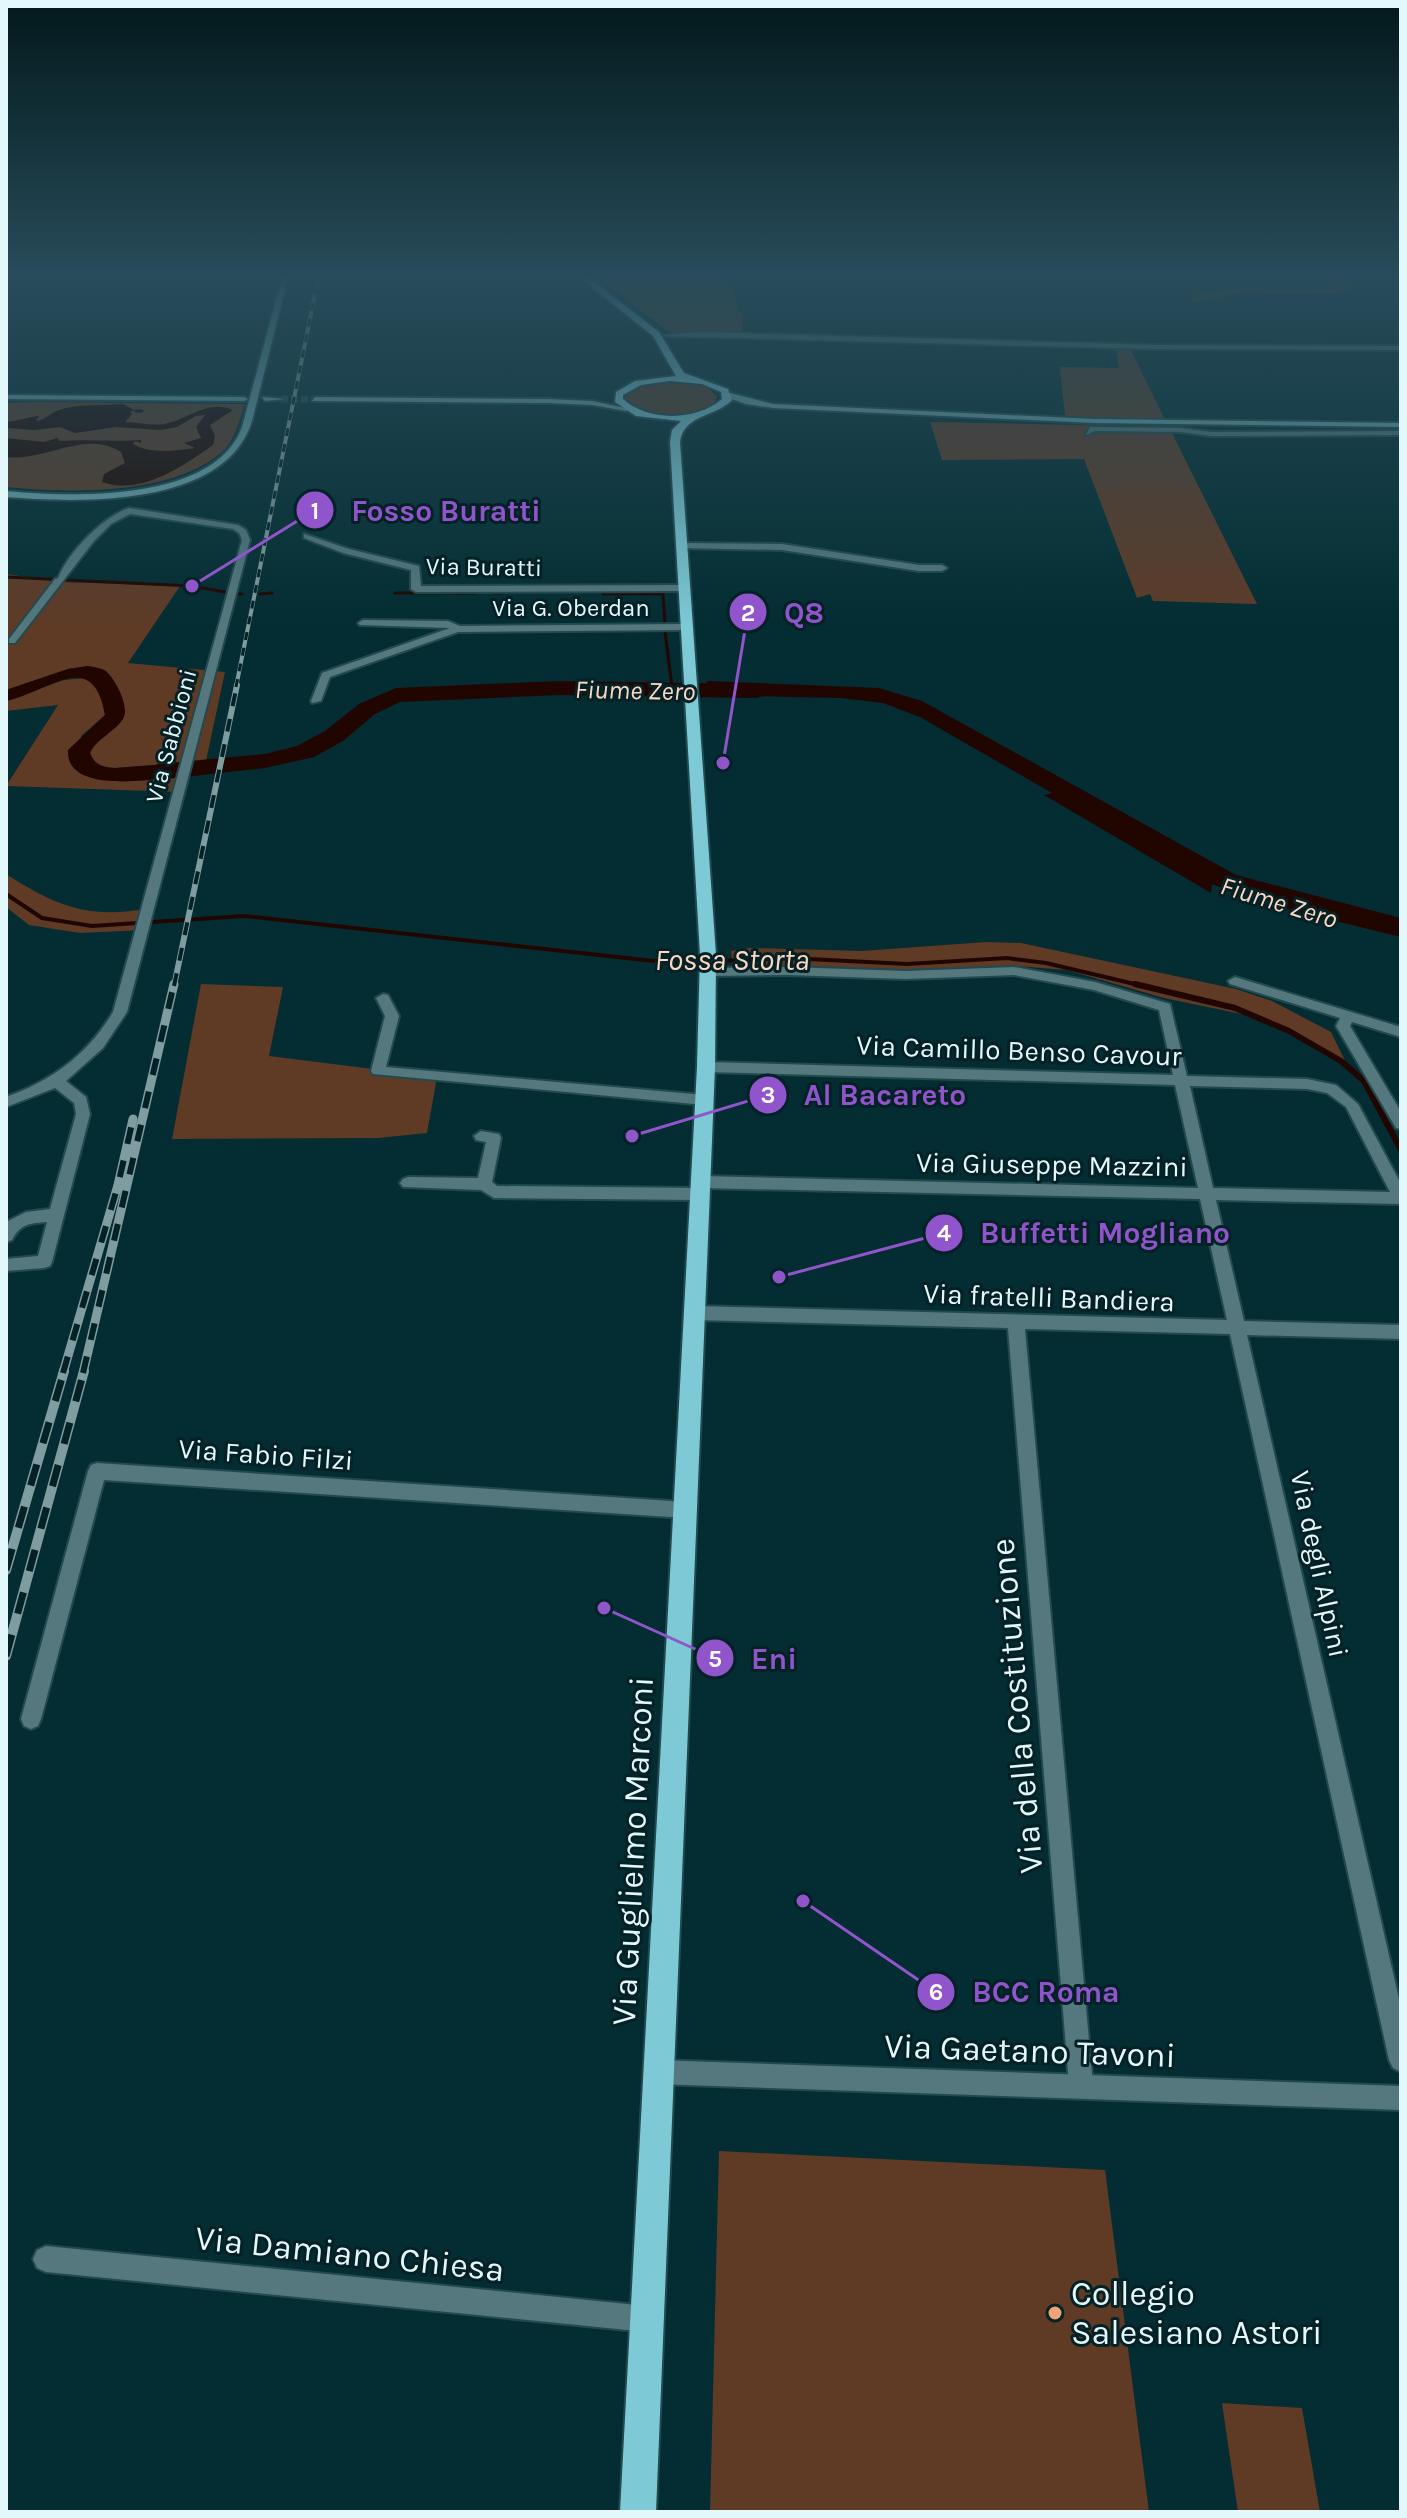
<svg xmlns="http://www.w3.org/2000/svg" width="1407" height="2518" font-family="Karla,sans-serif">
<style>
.green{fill:#5f3b26}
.water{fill:#210600}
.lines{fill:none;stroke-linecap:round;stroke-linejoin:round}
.stream-far2{stroke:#210600;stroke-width:3}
.stream-far1{stroke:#210600;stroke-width:4}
.stream{stroke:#210600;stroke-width:6}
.river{fill:#210600;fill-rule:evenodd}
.secondary-tunnel{stroke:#254b50;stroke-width:7;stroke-dasharray:7 3;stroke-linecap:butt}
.minor-casing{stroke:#22494e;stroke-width:4}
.tertiary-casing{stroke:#22494e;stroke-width:4}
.secondary-casing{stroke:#22494e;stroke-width:4}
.primary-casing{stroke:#22494e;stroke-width:4}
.minor{fill:#54787d;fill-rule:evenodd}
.tertiary{fill:#54787d;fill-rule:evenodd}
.secondary{fill:#6ca7af;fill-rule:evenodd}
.primary{fill:#7dcad6;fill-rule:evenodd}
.rail-far3-casing{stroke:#7f9da1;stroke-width:4}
.rail-far2-casing{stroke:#7f9da1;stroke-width:6}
.rail-far1-casing{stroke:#7f9da1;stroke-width:9}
.rail-casing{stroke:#7f9da1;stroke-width:10}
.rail-far3{stroke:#042226;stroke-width:3;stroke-dasharray:8;stroke-linecap:butt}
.rail-far2{stroke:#042226;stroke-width:4;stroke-dasharray:13;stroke-linecap:butt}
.rail-far1{stroke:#042226;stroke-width:6;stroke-dasharray:17;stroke-linecap:butt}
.rail{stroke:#042226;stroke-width:7;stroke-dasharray:22;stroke-linecap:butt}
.poi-dot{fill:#efa377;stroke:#042226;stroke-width:3}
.labels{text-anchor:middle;stroke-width:6;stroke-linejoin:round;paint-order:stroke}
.far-street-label{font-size:24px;fill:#e3f8fb;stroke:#042226}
.far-water-label{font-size:26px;font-style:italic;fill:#fcd8c4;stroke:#042226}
.street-label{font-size:28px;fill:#e3f8fb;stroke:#042226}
.water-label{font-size:30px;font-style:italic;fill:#fcd8c4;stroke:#042226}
.near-street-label{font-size:34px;fill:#e3f8fb;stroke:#042226}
.near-poi-label{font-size:34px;fill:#e3f8fb;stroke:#042226;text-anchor:start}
.leader{fill:none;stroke:#9055cb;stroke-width:3}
.callout-dot{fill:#9055cb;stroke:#042226;stroke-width:3}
.mark-label{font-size:24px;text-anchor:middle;font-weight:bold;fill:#fff}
.callout-label{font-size:30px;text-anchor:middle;font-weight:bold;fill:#9055cb;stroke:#042226;stroke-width:6;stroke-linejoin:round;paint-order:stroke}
</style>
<rect width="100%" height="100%" fill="#032d32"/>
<path class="green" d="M 593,274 L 730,274 L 738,311 L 743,315 L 742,333 L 669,332 Z
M 1356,274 L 1381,274 L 1333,295 L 1246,292 L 1193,303 L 1191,296 L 1233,288 L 1314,289 Z
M 1116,348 L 1130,348 L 1165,420 L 1065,417 L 1060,367 L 1119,368 Z
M 664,381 L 705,386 L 717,396 L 715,402 C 690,421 649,417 624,400 L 629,390 Z
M 33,402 L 245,404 C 239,421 235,441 221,453 C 169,496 69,493 6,487 L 6,403 Z
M 930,422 L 1169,427 L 1257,604 L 1153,601 L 1150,594 L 1137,598 L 1084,459 L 942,460 Z
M 6,574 L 60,582 L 180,586 L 128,663 L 225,672 L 206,761 L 115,768 C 103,767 95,766 90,753 L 95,743 L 123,719 L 88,666 L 68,669 L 6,690 Z
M 86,678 C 102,685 102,700 105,715 L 81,736 L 94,779 L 121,781 L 184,775 L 180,792 L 6,786 L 58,705 L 6,711 L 6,701 L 64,680 Z
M 6,874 C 56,906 89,920 149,908 L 143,930 L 80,933 L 29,925 L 6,907 Z
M 986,942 L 1021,943 L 1236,989 L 1272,1001 L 1331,1032 L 1347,1065 L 1338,1062 L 1304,1038 L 1256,1017 L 1164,998 L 1067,970 L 1015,966 L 920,971 L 733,969 L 731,951 L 748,948 L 862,951 Z
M 201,984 L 283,987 L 269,1056 L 437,1077 L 427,1133 L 378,1138 L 172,1139 Z
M 719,2151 L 1105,2170 L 1149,2512 L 710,2512 Z
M 1222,2403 L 1302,2408 L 1320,2512 L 1238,2512 Z"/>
<path class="water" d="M 123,404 L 136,411 L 130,411 L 132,414 L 125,422 C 138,422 151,426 164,424 C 188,420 207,399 233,410 L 210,425 L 215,436 L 213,445 C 183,466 141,496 102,482 L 104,474 L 125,463 L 121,452 C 85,429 45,462 6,457 L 6,438 L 44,442 L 57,438 L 60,441 C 87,439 114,442 141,440 L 141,443 L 135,441 L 133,444 C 150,454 174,451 195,448 L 184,443 L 201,438 L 196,427 L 205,415 L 196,416 L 177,427 L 160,430 L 116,427 L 75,433 L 60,427 L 35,430 L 6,428 L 6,422 C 17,421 32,416 39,416 L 36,421 C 46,420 50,413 59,410 C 80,403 102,406 123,404 Z
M 88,666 C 94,667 101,668 106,671 C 115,679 129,705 124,717 C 117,731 97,738 90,753 C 95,766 103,767 115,768 L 206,761 L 204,773 C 174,776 65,800 68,750 L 105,715 C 93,646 48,692 6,701 L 6,690 L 68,669 Z
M 707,681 L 879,688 L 922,701 L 1236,875 L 1401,918 L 1401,937 L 1254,901 L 1212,884 L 1211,893 L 1044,795 L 1052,793 L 920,717 L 883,703 L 840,698 L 708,695 Z"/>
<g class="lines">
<path class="stream-far2" d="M 136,411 L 142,411
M 6,577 L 192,586 L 225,592
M 395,593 L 475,593
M 493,593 L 502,593
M 236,594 L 242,594
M 260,594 L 272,593
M 603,594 L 663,594 L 665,623
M 665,631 L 672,687"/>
<path class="stream-far1" d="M 671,685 L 672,690
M 6,894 L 42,918 L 92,926 L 244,916 L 672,963 L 789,958 L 907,964 L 1007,958 L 1046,963 L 1143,986"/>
<path class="stream" d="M 1135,984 L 1235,1008 L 1289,1031 L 1341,1061 L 1364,1081 L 1401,1150"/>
<path class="river" d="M 559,681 L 756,684 L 764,686 L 768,691 L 764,696 L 756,698 L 559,695 L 400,702 L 375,714 L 343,741 L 314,757 L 265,768 L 158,780 L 149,777 L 145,772 L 149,767 L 158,764 L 265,754 L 297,746 L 325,731 L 359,704 L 396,688 Z"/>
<path class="secondary-tunnel" d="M 281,399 L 315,399"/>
<defs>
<path id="minor" d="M 700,332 L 1155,345 L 1401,346 L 1401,350 L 1155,349 L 655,336 Z
M 1090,427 L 1181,428 L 1211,432 L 1401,431 L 1401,435 L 1211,436 L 1181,432 L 1095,431 L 1086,435 Z
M 129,508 L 238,525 L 246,530 L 250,540 L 127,1012 L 103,1048 L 66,1081 L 86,1097 L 90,1114 L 52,1262 L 50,1266 L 44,1268 L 6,1271 L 6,1259 L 38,1256 L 47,1222 C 30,1223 20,1224 12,1240 L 6,1242 L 6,1222 L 26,1212 L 50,1209 L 76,1114 L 74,1103 L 55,1088 L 6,1107 L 6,1097 C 53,1080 87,1055 113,1012 L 242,540 L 239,533 L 233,529 L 130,514 L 111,524 L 94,541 L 15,643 L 9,643 L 9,639 L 55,579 L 58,578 C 68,553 102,517 129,508 Z
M 304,534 L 349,549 L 419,566 L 421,586 L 683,585 L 688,588 L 683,591 L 416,592 L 411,589 L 411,570 L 343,553 L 304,538 Z
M 682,543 L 782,544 L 919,565 L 942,565 L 947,568 L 942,571 L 919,571 L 782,550 L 679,548 L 679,544 Z
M 363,620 L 448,621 L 460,626 L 686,624 L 691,627 L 686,630 L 458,632 L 330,677 L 321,701 L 312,703 L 311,701 L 322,673 L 450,628 L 360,625 L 358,623 Z
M 788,967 L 906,971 L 1014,967 L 1095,982 L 1170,1004 L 1187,1076 L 1307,1079 L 1336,1085 L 1358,1104 L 1401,1184 L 1401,1204 L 1216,1200 L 1244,1321 L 1401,1325 L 1401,1339 L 1247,1335 L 1401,2008 L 1401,2072 L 1393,2068 L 1389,2060 L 1230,1334 L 1025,1329 L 1093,2085 L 1090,2094 L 1081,2097 L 1072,2094 L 1069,2085 L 1008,1328 L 695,1320 L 689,1318 L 687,1313 L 689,1308 L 695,1306 L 1227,1320 L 1200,1199 L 701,1188 L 693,1182 L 701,1176 L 1198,1188 L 1175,1085 L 706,1072 L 699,1067 L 706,1062 L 1173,1075 L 1159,1010 L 1094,990 L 1014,975 L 906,979 L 788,975 L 708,976 L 701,972 L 708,968 ZM 1190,1086 L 1307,1089 L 1327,1093 L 1346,1107 L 1390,1192 L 1213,1188 Z
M 1235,977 L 1401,1027 L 1401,1037 L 1352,1022 L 1350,1026 L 1401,1112 L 1401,1129 L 1396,1128 L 1336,1026 L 1340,1018 L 1230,984 L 1228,981 Z
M 383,994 L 388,995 L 399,1016 L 386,1067 L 705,1095 L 712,1100 L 705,1105 L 373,1074 L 371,1071 L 385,1016 L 376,998 Z
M 481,1131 L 499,1134 L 501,1138 L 492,1182 L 497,1186 L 700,1188 L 708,1194 L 700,1200 L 494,1198 L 481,1190 L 403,1187 L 400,1183 L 403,1179 L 408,1177 L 478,1178 L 486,1142 L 476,1140 L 474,1136 Z
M 97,1463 L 686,1502 L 693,1504 L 695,1510 L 693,1516 L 686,1518 L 104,1480 L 41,1719 L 38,1726 L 31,1729 L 24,1726 L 21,1719 L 88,1471 L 91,1465 Z
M 46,2246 L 647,2306 L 656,2310 L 660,2319 L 656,2328 L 647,2332 L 46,2272 L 37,2268 L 33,2259 L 37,2250 Z"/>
<path id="tertiary" d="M 657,2060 L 1401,2086 L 1401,2110 L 657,2084 L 648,2081 L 645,2072 L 648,2063 Z"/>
<path id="secondary" d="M 283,274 L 289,274 L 252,421 C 225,508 79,503 6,497 L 6,491 C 71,497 214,503 242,427 Z
M 726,392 L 773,404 L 1094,419 L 1401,423 L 1401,427 L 1094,423 L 773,408 L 746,404 L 723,396 Z
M 6,395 L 244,397 L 248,399 L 244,401 L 6,399 Z
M 262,397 L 285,399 L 265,401 Z
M 315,397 L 548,399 L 592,401 L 630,409 L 626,411 L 592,405 L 548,403 L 312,401 Z"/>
<path id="primary" d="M 575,274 L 584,274 L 659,332 L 684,373 L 728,389 L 732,400 C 714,418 684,414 680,442 L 716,955 L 715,1067 L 656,2512 L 620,2512 L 697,1067 L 700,955 L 670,442 L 672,430 L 681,421 L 636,416 L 615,402 L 616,392 L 635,381 L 676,376 L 653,336 ZM 670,381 L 702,384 L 721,392 L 722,399 C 697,421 648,422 623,399 L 623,395 L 641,385 Z"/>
</defs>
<use href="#minor" class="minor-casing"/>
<use href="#tertiary" class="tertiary-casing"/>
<use href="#secondary" class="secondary-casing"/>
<use href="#primary" class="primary-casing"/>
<use href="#minor" class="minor"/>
<use href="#tertiary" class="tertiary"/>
<use href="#secondary" class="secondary"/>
<use href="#primary" class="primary"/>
<defs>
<path id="rail-far3" d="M 236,687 L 319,274"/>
<path id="rail-far2" d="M 174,986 L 237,685"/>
<path id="rail-far1" d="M 63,1373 L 118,1185 L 133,1119
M 83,1373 L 174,984"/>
<path id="rail" d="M 6,1570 L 64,1371
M 6,1656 L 84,1371"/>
</defs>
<use href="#rail-far3" class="rail-far3-casing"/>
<use href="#rail-far2" class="rail-far2-casing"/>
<use href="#rail-far1" class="rail-far1-casing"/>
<use href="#rail" class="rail-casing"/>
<use href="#rail-far3" class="rail-far3"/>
<use href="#rail-far2" class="rail-far2"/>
<use href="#rail-far1" class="rail-far1"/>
<use href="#rail" class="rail"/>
</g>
<linearGradient id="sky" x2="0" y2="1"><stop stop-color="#02191c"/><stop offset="0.44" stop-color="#284c5a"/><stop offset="1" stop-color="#284c5a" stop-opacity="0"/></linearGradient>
<rect width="1407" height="627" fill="url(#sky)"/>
<circle class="poi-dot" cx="1055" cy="2313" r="8"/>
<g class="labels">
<g class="far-street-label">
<text transform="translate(484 567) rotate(1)" y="8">Via Buratti</text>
<text x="571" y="616">Via G. Oberdan</text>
<text transform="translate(171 736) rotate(-75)" y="8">Via Sabbioni</text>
</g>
<g class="far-water-label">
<text transform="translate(635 690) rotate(1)" y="9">Fiume Zero</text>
<text transform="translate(1279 902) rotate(17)" y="9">Fiume Zero</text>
</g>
<g class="street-label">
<text transform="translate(1019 1050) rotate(2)" y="10">Via Camillo Benso Cavour</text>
<text transform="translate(1052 1164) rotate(1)" y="10">Via Giuseppe Mazzini</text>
<text transform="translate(1049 1297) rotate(2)" y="10">Via fratelli Bandiera</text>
<text transform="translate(266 1454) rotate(4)" y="10">Via Fabio Filzi</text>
<text transform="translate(1320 1564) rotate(78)" y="10">Via degli Alpini</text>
</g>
<g class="water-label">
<text x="732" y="970">Fossa Storta</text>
</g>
<g class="near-street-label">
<text transform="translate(1016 1706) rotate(-95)" y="12">Via della Costituzione</text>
<text transform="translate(632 1851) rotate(-87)" y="12">Via Guglielmo Marconi</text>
<text transform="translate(1030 2050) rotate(2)" y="12">Via Gaetano Tavoni</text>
<text transform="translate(350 2253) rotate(6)" y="12">Via Damiano Chiesa</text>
</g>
<g class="near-poi-label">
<text x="1071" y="2305">Collegio<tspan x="1071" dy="39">Salesiano Astori</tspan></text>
</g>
</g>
<path class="leader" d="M192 586L315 510M723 763L748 612M632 1136L768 1095M779 1277L944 1233M604 1608L715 1658M803 1901L936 1992"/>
<g class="callout-dot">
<circle cx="192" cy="586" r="8"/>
<circle cx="723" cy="763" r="8"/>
<circle cx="632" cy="1136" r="8"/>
<circle cx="779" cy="1277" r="8"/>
<circle cx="604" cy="1608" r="8"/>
<circle cx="803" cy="1901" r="8"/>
<circle cx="315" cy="510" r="20"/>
<circle cx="748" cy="612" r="20"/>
<circle cx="768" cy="1095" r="20"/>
<circle cx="944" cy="1233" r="20"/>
<circle cx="715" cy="1658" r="20"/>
<circle cx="936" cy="1992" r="20"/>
</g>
<g class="mark-label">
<text x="315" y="519">1</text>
<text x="748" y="621">2</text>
<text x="768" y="1103">3</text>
<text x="944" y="1241">4</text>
<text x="715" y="1667">5</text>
<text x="936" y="2000">6</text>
</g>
<g class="callout-label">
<text x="446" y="521">Fosso Buratti</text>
<text x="804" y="623">Q8</text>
<text x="885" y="1105">Al Bacareto</text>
<text x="1105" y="1243">Buffetti Mogliano</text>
<text x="774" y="1669">Eni</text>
<text x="1046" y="2002">BCC Roma</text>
</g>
<rect width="1407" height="2518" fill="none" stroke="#e3f8fb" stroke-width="16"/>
</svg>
